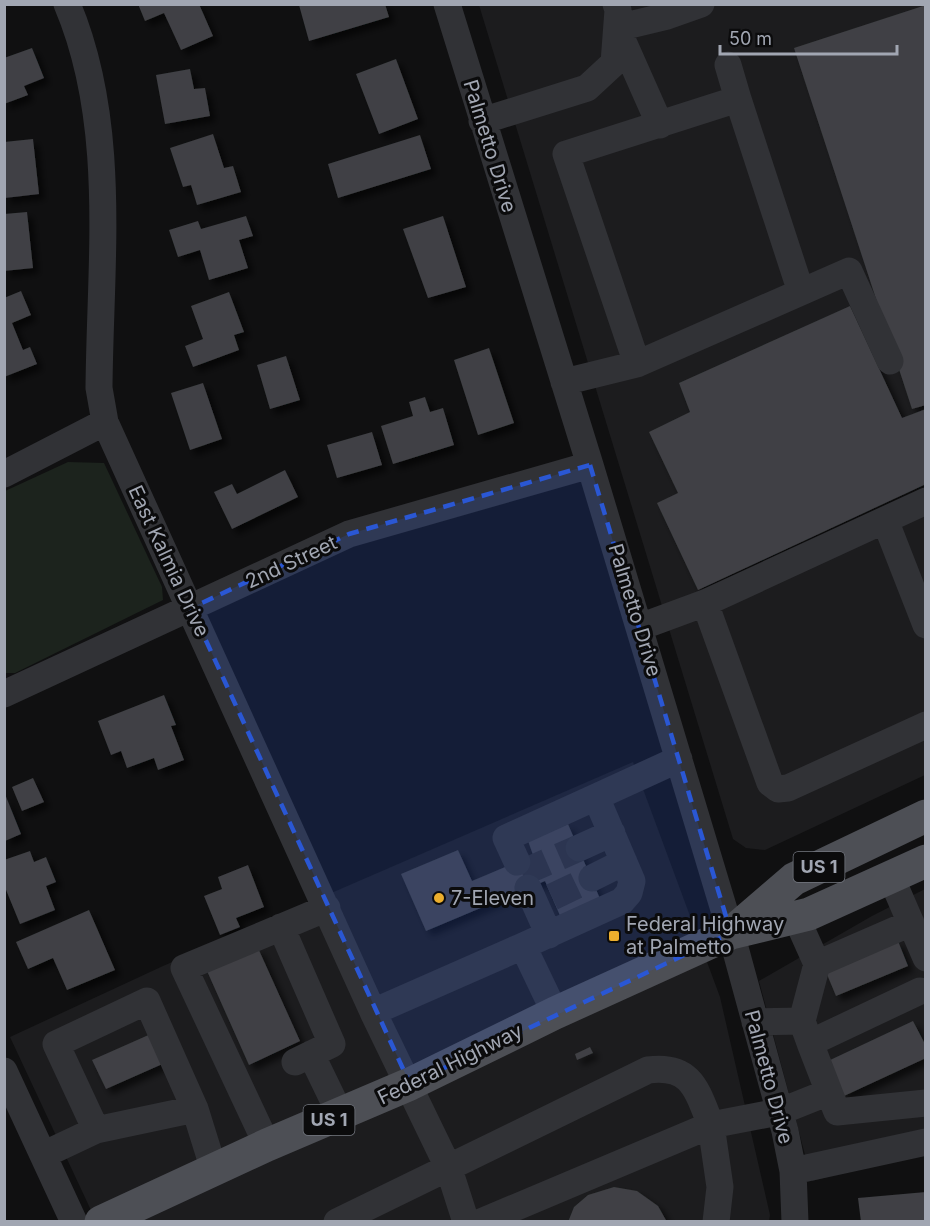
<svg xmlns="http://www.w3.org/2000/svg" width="930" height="1226" font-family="Inter,sans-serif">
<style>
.built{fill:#1c1c1e}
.green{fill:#1c231d}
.building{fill:#3f4044;filter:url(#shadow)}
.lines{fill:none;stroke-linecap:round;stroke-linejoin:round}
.minor-tunnel{stroke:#2d2e31;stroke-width:27;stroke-dasharray:27 14;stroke-linecap:butt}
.minor{stroke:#313236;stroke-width:27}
.major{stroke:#4d4f55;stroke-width:33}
.marked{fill:#2a57d4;fill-opacity:0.2;stroke:#2a57d4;stroke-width:4.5;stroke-dasharray:12 8;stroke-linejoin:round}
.poi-dot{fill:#ecae2d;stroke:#0b0b0c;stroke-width:2}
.labels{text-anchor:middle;stroke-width:6;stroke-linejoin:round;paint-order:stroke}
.shield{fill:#0b0b0c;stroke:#747880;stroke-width:1.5}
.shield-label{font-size:18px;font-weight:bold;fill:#a1a6b2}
.street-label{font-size:20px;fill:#a1a6b2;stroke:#0b0b0c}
.poi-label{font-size:20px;fill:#a1a6b2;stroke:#0b0b0c;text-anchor:start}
</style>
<defs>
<filter id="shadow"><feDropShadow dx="5.5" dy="5.5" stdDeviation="3" flood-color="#0009"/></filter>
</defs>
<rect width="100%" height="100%" fill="#101011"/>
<path class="built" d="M 479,5 L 925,5 L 925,775 L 765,850 L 746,848 L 733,839 Z
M 633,762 L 720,997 L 770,1215 L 769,1221 L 96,1221 L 10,1037 L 163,966 Z
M 925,889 L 925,1151 L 812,1181 L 759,981 L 872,916 Z"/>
<path class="green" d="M 68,462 L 104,463 L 162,587 L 163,600 L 15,673 L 5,673 L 5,491 Z"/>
<path class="building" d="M 138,4 L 199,4 L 213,36 L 181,50 L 164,13 L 145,21 Z
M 385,4 L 389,17 L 309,41 L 299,5 Z
M 926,5 L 926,405 L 912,409 L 794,48 Z
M 32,48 L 44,78 L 24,86 L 28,95 L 4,104 L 4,58 Z
M 396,59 L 418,119 L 379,134 L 356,74 Z
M 190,69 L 194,89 L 205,88 L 210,116 L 165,124 L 156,75 Z
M 213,134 L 224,168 L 233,166 L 241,192 L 197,205 L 191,185 L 183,187 L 170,148 Z
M 420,135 L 431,169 L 338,198 L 328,164 Z
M 33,139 L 39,194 L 5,198 L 4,142 Z
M 27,212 L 33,268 L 4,271 L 4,214 Z
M 246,216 L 253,236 L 239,240 L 248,268 L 209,280 L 200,250 L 178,257 L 169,230 L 198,221 L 201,229 Z
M 443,216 L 466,287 L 428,298 L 403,229 Z
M 21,291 L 31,315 L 12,323 L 23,350 L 30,347 L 37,364 L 4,377 L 4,298 Z
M 229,292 L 244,332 L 234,335 L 239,350 L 193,367 L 185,346 L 203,339 L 191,306 Z
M 850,306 L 902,418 L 926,409 L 926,484 L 698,590 L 657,503 L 678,493 L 649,432 L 690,412 L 679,383 Z
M 489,348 L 514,423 L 478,435 L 454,360 Z
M 286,356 L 300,400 L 270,409 L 257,365 Z
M 203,383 L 222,439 L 190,450 L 171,393 Z
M 425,397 L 430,412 L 443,408 L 454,445 L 393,464 L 381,426 L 413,416 L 409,402 Z
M 372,432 L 382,465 L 337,478 L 327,445 Z
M 285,470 L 298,497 L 232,529 L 214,492 L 232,484 L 237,494 Z
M 164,695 L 176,725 L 171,726 L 184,760 L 158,770 L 154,758 L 127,768 L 121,751 L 111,755 L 98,721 Z
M 33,778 L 44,802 L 22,811 L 12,787 Z
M 5,794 L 21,834 L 5,841 Z
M 568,824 L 601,901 L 561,918 L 545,881 L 426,931 L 401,874 L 458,850 L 472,881 L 533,855 L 528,841 Z
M 30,851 L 34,862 L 46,857 L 56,882 L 46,886 L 55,910 L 20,924 L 4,885 L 4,860 Z
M 248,865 L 264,907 L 236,918 L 240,927 L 220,935 L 204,896 L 222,889 L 218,877 Z
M 89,910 L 115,970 L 67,990 L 53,958 L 28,969 L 16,942 Z
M 898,941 L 908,966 L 836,996 L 826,972 Z
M 258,948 L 300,1041 L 249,1065 L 207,971 Z
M 913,1021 L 926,1046 L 926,1058 L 844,1096 L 828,1061 Z
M 153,1033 L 167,1062 L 106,1089 L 92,1060 Z
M 590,1047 L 593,1053 L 577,1060 L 575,1054 Z
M 614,1187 L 637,1191 L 658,1206 L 667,1222 L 568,1222 L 574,1207 L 588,1195 Z
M 926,1192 L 926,1222 L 861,1222 L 858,1198 Z"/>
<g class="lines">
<path class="minor-tunnel" d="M 522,873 L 579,848
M 552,897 L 592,878"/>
<path class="minor" d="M 67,4 C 118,124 100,262 99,388 L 105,422 L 373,1012 L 449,1169 L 466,1222
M 447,4 L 590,465 L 731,933 L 785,1131 L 793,1171 L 795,1222
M 728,65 L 738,99
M 482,121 L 587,88 L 614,63 L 618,10 L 616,4
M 660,125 L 617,28 L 667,16 L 701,4
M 637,364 L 566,154 L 738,99 L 801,292
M 564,382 L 637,364 L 849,271 L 890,361
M 4,474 L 105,422
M 885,520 L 926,625
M 705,603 L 770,783 L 778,789 L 788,788 L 926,725
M 640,627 L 705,603 L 926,501
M 4,694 L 349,534 L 590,465
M 579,848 L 612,833
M 517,862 L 506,838 L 596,797
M 891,877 L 926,958
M 592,878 L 624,862
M 528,888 L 549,935
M 796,917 L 817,964
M 281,927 L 332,1044 L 295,1062
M 523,946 L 622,901 L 629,893 L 632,881 L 596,797 L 679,759
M 373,1012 L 523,946 L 555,1013
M 802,1021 L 817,964 L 911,923
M 755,1022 L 802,1021 L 810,1043 L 920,991
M 810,1043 L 829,1092
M 311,1054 L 341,1116
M 4,1071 L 74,1222
M 96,1130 L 56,1044 L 147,1001 L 195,1109
M 267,1145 L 184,968 L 327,908
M 43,1155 L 96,1130 L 195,1109 L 214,1170
M 793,1171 L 926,1142
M 337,1222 L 648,1070 C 692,1064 697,1091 711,1125 L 779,1112 L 829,1092 L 837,1112 L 926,1103
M 481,1222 L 711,1125 L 720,1187 L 716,1222"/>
<path class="major" d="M 737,928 L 794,879 L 926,816
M 101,1222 L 267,1145 L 410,1084 L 555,1013 L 731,933 L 809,914 L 926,861"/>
</g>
<path class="marked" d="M 590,465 L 731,933 L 410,1084 L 191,608 L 349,534 Z"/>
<g class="poi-dot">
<circle cx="439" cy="898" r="6"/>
<rect x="608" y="930" width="12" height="12" rx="3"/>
</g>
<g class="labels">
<g class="shield">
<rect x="793.5" y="852" width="51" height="30" rx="4.5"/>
<rect x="303.5" y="1105" width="51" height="30" rx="4.5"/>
</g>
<g class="shield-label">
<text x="819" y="873">US 1</text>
<text x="329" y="1126">US 1</text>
</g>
<g class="street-label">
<text transform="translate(490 146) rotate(73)" y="7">Palmetto Drive</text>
<text transform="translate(169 561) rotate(65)" y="7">East Kalmia Drive</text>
<text transform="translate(291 562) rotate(-25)" y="7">2nd Street</text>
<text transform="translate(635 610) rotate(73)" y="7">Palmetto Drive</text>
<text transform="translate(450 1064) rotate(-26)" y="7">Federal Highway</text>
<text transform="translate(769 1077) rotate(75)" y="7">Palmetto Drive</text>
</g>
<g class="poi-label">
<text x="451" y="905">7-Eleven</text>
<text x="626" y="931">Federal Highway<tspan x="626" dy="23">at Palmetto</tspan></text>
</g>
</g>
<rect width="930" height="1226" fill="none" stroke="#a1a6b2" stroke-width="12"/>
<path d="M720 45v9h177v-9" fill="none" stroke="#a1a6b2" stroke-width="3"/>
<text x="729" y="45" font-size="18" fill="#a1a6b2" stroke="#0b0b0c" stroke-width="4.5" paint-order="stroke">50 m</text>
</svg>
